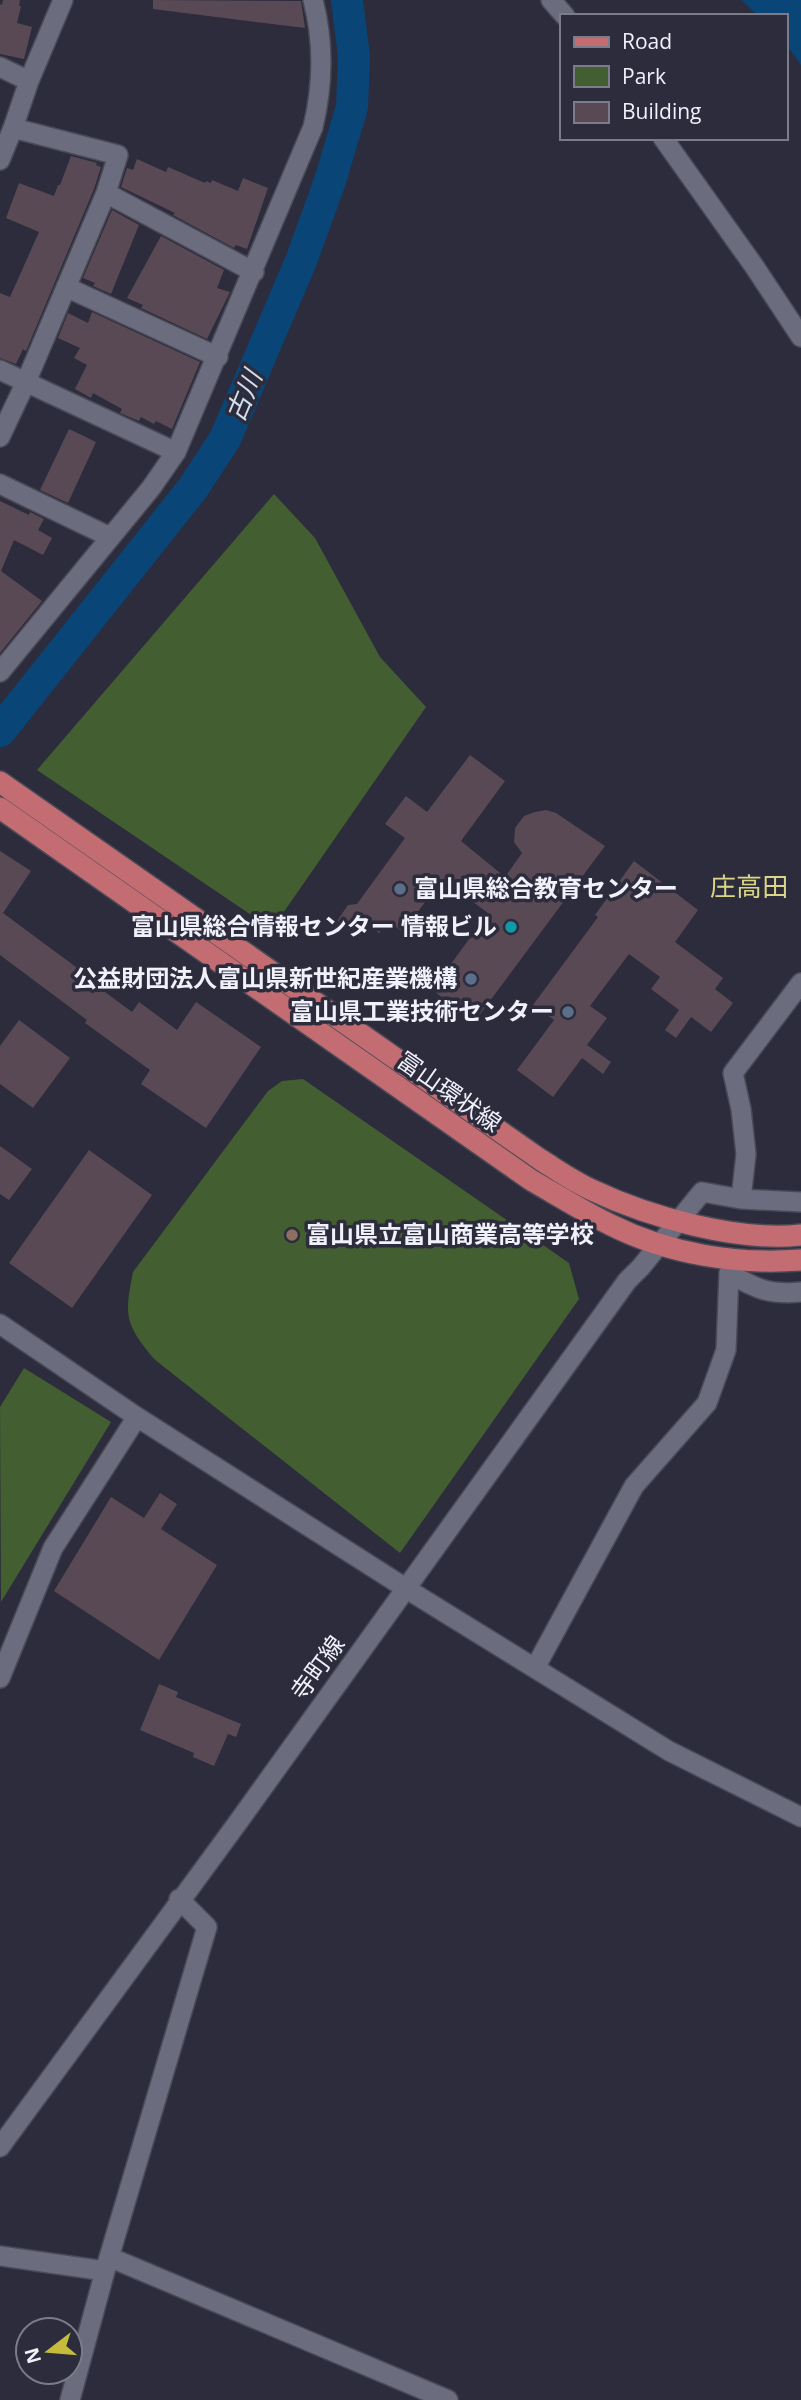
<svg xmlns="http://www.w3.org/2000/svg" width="801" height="2400" font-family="'Open Sans','Noto Sans JP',sans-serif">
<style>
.green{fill:#435e31}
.water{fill:#094577}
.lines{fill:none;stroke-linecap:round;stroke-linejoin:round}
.river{stroke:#094577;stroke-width:32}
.building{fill:#594955}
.minor-casing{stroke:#4a4957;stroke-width:22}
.major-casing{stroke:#4a4957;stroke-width:24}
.minor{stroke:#6b6c7e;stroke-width:19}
.major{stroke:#c36d73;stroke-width:21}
.service-dot{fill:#5c6f8a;stroke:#2c2c3c;stroke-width:2.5}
.culture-dot{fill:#0f9aa8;stroke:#2c2c3c;stroke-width:2.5}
.education-dot{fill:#8d6e63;stroke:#2c2c3c;stroke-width:2.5}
.labels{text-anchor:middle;stroke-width:7;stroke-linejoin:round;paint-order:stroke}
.poi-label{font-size:24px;font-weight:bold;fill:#f1f1fc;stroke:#2c2c3c;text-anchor:end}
.street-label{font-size:24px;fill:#f1f1fc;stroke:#2c2c3c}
.water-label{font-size:26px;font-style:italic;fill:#d1e0ef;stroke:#2c2c3c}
.neighbourhood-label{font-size:26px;fill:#dbd687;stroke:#2c2c3c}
</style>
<rect width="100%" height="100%" fill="#2c2c3c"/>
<path class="green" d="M 274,494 L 315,538 L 380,657 L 426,707 L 272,929 L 37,770 Z
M 303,1079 L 569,1263 L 579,1299 L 400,1553 L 154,1359 C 125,1323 124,1317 133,1272 L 268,1091 L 282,1081 Z
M 24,1368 L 111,1422 L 1,1602 L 0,1407 Z"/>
<path class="water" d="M 742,0 L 801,0 L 801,65 L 785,43 L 785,16 L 758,16 Z"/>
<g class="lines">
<path class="river" d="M 0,731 L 193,488 L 225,439 L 301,261 L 330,181 L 352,107 L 354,56 L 347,0"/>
</g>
<path class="building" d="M 3,0 L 20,0 L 19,6 L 21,6 L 17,23 L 32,27 L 24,59 L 0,54 L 0,4 L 2,5 Z
M 153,0 L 301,1 L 305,28 L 153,9 Z
M 71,156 L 97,163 L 96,165 L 101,167 L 94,189 L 26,351 L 23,349 L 16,364 L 0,358 L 0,293 L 10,297 L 39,232 L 6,218 L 19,183 L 54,196 L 58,185 L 60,185 Z
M 137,159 L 166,172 L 168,167 L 205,183 L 206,181 L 211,183 L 212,180 L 238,191 L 243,178 L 268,188 L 247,249 L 236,245 L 234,248 L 173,215 L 175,213 L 121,187 L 127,168 L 133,170 Z
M 112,210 L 139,225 L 111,294 L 93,286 L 95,283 L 83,278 Z
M 161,236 L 224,270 L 217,288 L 230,292 L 207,339 L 141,308 L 143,305 L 127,298 Z
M 92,312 L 200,362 L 172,429 L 156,421 L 154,424 L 141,417 L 139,421 L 120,413 L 122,409 L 93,393 L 91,398 L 75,389 L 87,365 L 74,358 L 80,348 L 58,338 L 68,313 L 88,323 Z
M 69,429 L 96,442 L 68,503 L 40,490 Z
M 0,501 L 29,515 L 30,512 L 44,519 L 38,530 L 52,538 L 43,555 L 14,540 L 1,571 L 42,601 L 0,653 Z
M 470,755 L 505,781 L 461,841 L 505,877 L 522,853 L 514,842 L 515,828 L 524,816 L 535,812 L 546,810 L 556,813 L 605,846 L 475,1021 L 432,990 L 488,913 L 442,879 L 403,932 L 388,921 L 379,933 L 368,925 L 359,938 L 337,921 L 348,905 L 357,904 L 405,838 L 385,824 L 406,796 L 427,812 Z
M 0,851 L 31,871 L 3,913 L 99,984 L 97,986 L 132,1012 L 139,1002 L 177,1030 L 196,1002 L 261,1047 L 206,1128 L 141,1084 L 150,1070 L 85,1023 L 87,1020 L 0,955 Z
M 634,861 L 698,910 L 675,942 L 723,978 L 715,989 L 733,1003 L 711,1032 L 691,1017 L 676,1038 L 665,1030 L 679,1010 L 651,989 L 660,977 L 629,954 L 590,1006 L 607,1018 L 587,1045 L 611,1062 L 603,1074 L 582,1058 L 553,1097 L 517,1070 L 554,1020 L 533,1005 L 598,917 L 595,915 Z
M 19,1020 L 70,1058 L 33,1108 L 0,1084 L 0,1046 Z
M 0,1146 L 32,1169 L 9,1200 L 0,1194 Z
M 89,1150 L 152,1195 L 72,1308 L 9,1263 Z
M 160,1493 L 177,1504 L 161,1529 L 217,1565 L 159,1660 L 54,1591 L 111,1497 L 144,1518 Z
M 159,1684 L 178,1692 L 176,1697 L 241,1724 L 236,1737 L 228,1734 L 214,1766 L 193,1757 L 194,1753 L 140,1730 Z"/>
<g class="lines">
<defs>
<path id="minor" d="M 551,0 L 565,16
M 0,67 L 29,81
M 663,138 L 754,266 L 801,337
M 0,160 L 13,128 L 29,81 L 63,0
M 106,193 L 254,272
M 66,287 L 218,357
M 0,370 L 176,452
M 0,437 L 26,382 L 106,193 L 118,155 L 13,128
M 0,484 L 110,537
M 0,672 L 151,488 L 176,452 L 313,127 C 323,85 324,42 313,0
M 741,1199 L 746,1154 L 741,1109 L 733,1073 L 801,983
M 0,1324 L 137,1417 L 418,1596 L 669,1751 L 801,1817
M 535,1668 L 634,1486 L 707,1403 L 726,1350 L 729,1273 C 756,1289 769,1295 801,1292
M 0,1678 L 53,1548 L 137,1417
M 0,2147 L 236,1825 L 627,1281 L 641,1267 L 702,1192 L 741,1199 L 801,1202
M 0,2256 L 105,2271
M 109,2257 L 448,2400
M 70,2400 L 105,2271 L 207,1927 L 179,1899"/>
<path id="major" d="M 0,782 L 541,1160 C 557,1170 574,1182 592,1190 C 649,1217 738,1242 801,1235
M 0,808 L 531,1180 C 557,1195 584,1212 611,1225 C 669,1254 737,1265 801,1260"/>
</defs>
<use href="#minor" class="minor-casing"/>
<use href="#major" class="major-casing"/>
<use href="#minor" class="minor"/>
<use href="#major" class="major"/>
</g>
<g class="service-dot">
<circle cx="400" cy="889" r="7"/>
<circle cx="471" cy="979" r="7"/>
<circle cx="568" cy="1012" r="7"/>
</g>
<circle class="culture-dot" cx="511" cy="927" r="7"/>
<circle class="education-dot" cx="292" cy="1235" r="7"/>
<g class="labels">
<g class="poi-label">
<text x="414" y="897" text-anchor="start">富山県総合教育センター</text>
<text x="497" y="935">富山県総合情報センター 情報ビル</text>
<text x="457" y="987">公益財団法人富山県新世紀産業機構</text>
<text x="554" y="1020">富山県工業技術センター</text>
<text x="306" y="1243" text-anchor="start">富山県立富山商業高等学校</text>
</g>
<g class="street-label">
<text transform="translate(449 1092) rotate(35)" y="8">富山環状線</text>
<text transform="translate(318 1668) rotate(-54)" y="8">寺町線</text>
</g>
<g class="water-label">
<text transform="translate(244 396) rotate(-67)" y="9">古川</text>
</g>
<g class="neighbourhood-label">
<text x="749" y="896">庄高田</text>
</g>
</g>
<rect x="560" y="14" width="228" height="126" fill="#2c2c3c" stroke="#7b7b89" stroke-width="2"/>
<rect x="574" y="37" width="35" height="10" fill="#c36d73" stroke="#7b7b89" stroke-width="2"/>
<text x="622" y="49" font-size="21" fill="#f1f1fc">Road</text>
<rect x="574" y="66" width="35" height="21" fill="#435e31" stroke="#7b7b89" stroke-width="2"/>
<text x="622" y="84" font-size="21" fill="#f1f1fc">Park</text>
<rect x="574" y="102" width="35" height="21" fill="#594955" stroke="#7b7b89" stroke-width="2"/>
<text x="622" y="119" font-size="21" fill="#f1f1fc">Building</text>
<g transform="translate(49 2351) rotate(254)"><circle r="33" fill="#2c2c3c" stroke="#7b7b89" stroke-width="2"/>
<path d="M0-5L12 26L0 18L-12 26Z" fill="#c6bc3c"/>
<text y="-10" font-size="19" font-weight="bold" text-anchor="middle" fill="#f1f1fc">N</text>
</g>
</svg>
